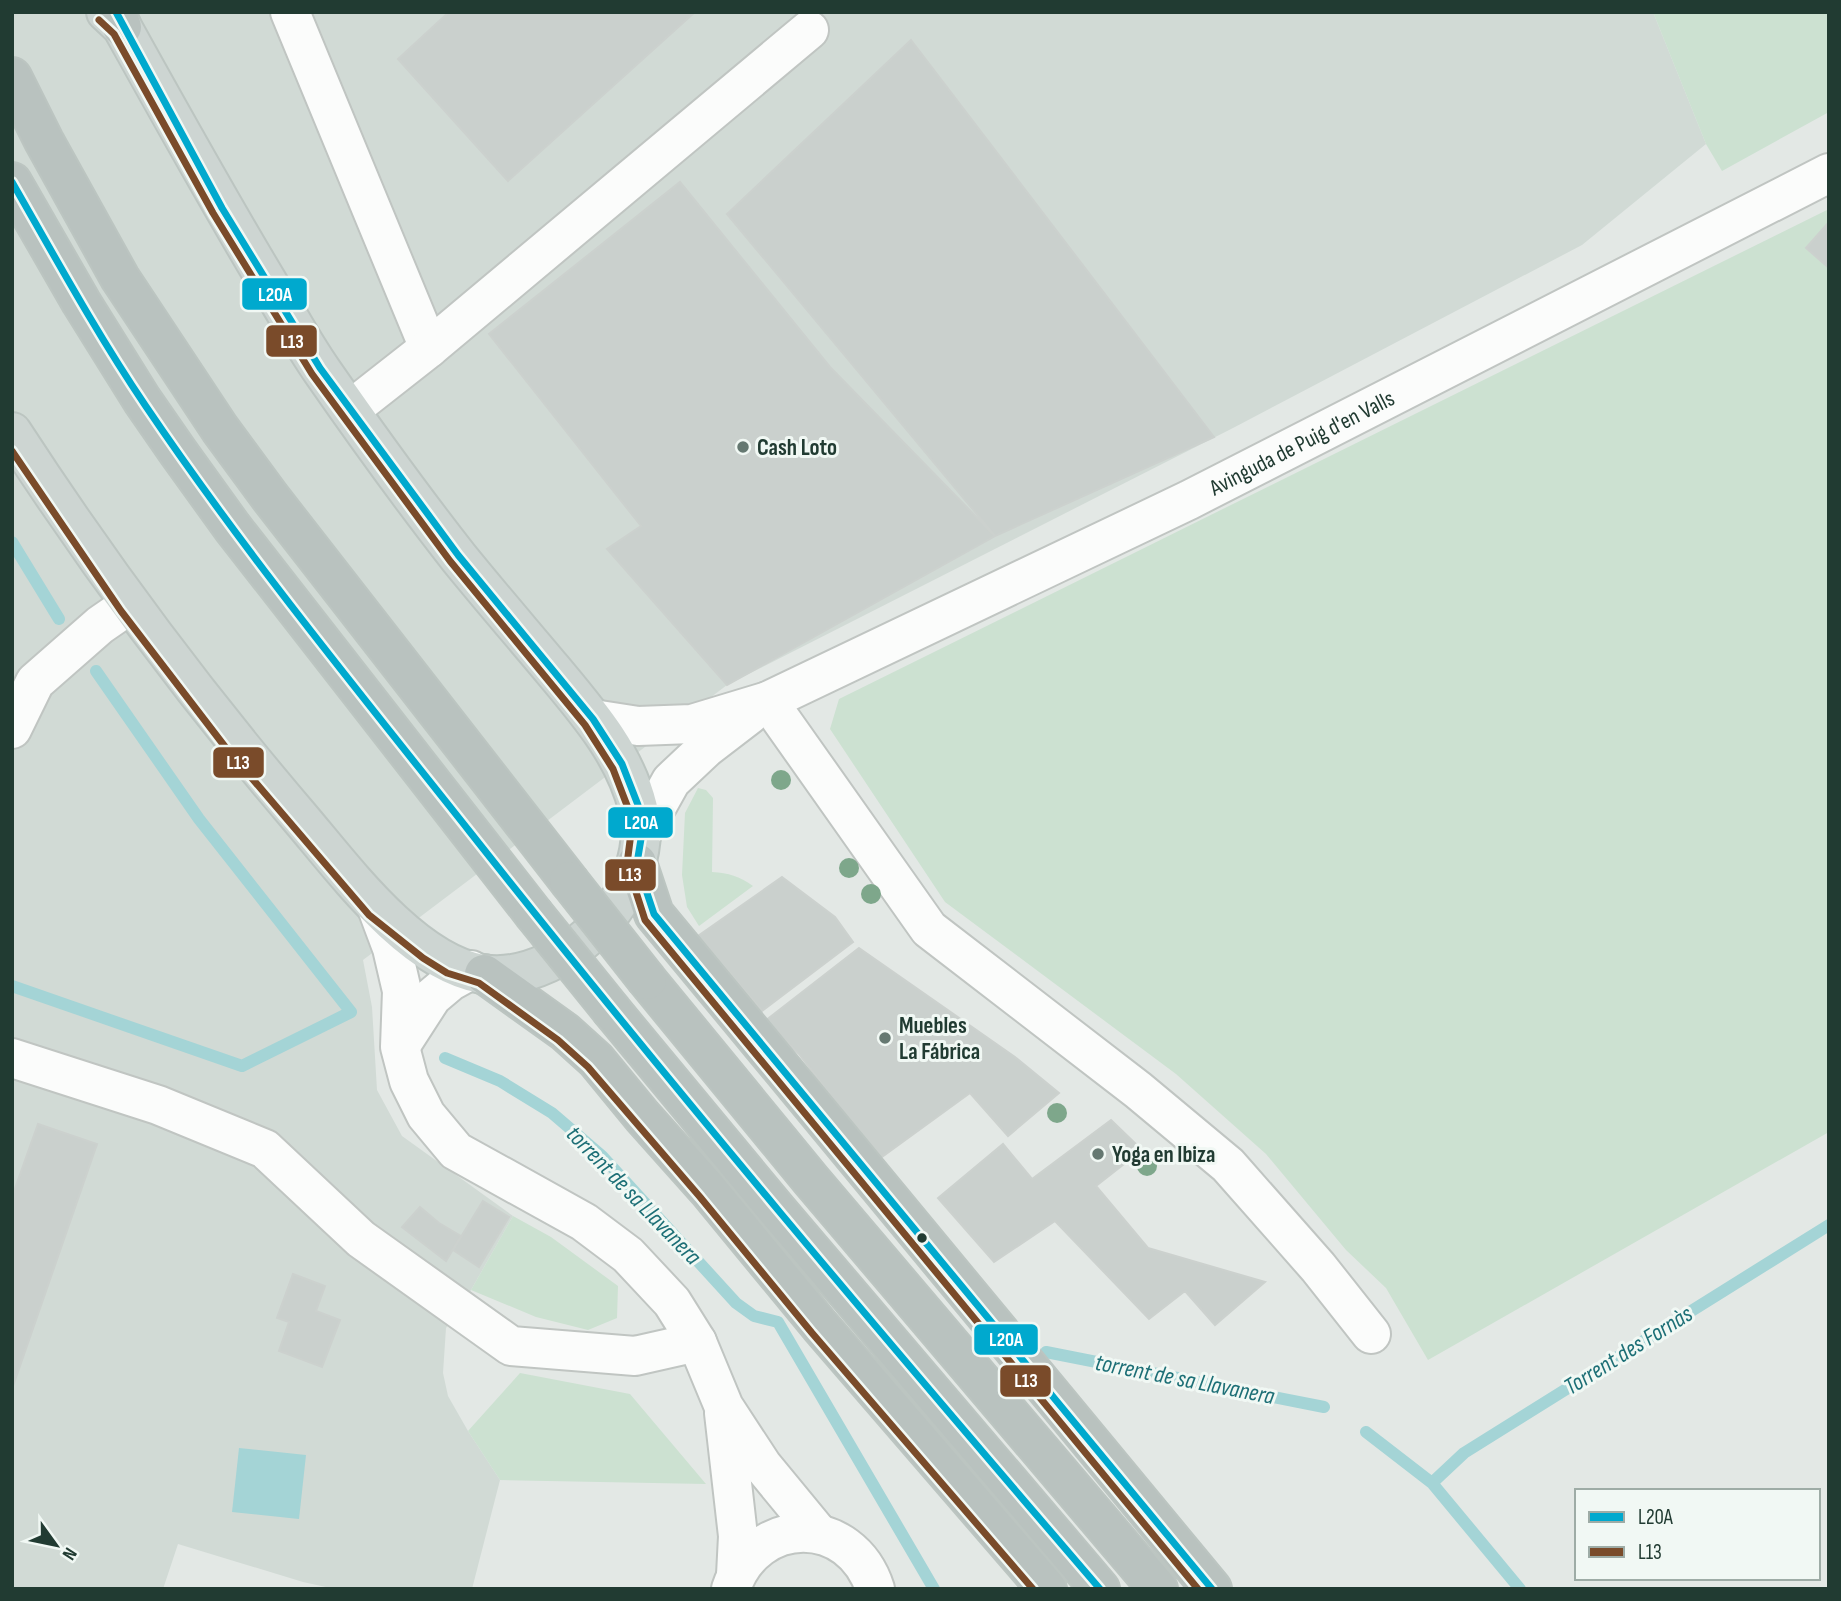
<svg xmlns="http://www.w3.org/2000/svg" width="1841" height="1601" font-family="'Sofia Sans Condensed',sans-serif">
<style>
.built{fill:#d1dad5}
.green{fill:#cce1d1}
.water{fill:#a4d4d6}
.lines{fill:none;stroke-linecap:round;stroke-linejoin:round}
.stream{stroke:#a4d4d6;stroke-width:12}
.building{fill:#cad0cd;stroke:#ccd1ce;stroke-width:2}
.minor-casing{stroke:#c0c5c2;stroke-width:42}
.major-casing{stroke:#bcc5c1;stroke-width:42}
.highway-casing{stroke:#bcc5c1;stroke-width:42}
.minor{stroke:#fbfcfb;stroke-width:38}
.major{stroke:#cdd5d2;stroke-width:38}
.highway{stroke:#b9c2bf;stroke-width:38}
.highway-bridge-casing{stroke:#bcc5c1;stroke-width:42;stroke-linecap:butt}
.highway-bridge{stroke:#b9c2bf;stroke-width:38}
.bus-1-casing{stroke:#f1f8f4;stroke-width:12}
.bus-2-casing{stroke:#f1f8f4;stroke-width:12}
.bus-1{stroke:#00a9ce;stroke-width:7}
.bus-2{stroke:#7a4b2a;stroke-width:7}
.tree{fill:#7ea78b}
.poi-dot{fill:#657871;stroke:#f1f8f4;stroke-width:2.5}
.bus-dot{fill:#213b32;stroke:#f1f8f4;stroke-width:2.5}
.labels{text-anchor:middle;stroke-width:6;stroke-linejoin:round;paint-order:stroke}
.street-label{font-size:23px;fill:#213b32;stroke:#f1f8f4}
.poi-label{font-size:23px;font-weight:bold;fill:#213b32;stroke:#f1f8f4;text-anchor:start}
.water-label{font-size:24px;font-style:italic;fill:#1d6f76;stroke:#f1f8f4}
.line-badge{stroke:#f1f8f4;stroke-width:2.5}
.badge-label{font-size:19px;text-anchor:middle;font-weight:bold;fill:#fff}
</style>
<rect width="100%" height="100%" fill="#e3e8e5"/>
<path class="built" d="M 12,12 L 1653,12 L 1706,144 L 1582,245 L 1233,428 L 727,685 L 363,960 L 372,1007 L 377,1090 L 402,1136 L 513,1216 L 471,1290 L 446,1328 L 443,1373 L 448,1396 L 468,1431 L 500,1480 L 472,1589 L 335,1589 L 303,1582 L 178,1544 L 163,1589 L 12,1589 Z"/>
<path class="green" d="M 1653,12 L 1829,12 L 1829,112 L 1722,171 L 1706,144 Z
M 1829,209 L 1829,1132 L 1428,1360 L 1386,1288 L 1346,1250 L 1266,1154 L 1176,1074 L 945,902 L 830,729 L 839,699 Z
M 698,788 L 706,790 L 713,798 L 712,872 C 729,873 739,876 753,886 L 699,926 L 687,907 L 682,875 L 685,813 Z
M 513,1216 L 551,1237 L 618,1286 L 617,1318 L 588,1330 L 536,1317 L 471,1290 Z
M 520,1373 L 630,1394 L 706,1484 L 500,1480 L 468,1431 Z"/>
<path class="water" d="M 239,1448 L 306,1455 L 299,1519 L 232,1512 Z"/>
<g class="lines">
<path class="stream" d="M 12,542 L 59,619
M 12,986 L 242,1066 L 351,1012 L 199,819 L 96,671
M 445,1058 L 500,1081 L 552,1113 L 602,1156 L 736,1303 L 754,1316 L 778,1322 L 934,1589
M 1046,1352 L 1324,1407
M 1366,1432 L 1432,1483 L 1520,1589
M 1432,1483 L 1464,1453 L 1829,1225"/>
</g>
<path class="building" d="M 449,12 L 695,12 L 508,181 L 398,59 Z
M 911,40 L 1214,437 L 995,536 L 727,214 Z
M 680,182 L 830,367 L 995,536 L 727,685 L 607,549 L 641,526 L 489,334 Z
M 1829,222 L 1829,268 L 1806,248 Z
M 782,877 L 835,917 L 853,942 L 762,1011 L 698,936 Z
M 859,948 L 1015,1057 L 1059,1093 L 1008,1136 L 970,1093 L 879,1159 L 799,1054 L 765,1021 Z
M 1111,1120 L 1142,1150 L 1096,1186 L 1148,1248 L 1265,1282 L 1215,1325 L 1185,1291 L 1149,1319 L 1055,1221 L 994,1262 L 938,1198 L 1003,1144 L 1032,1179 Z
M 38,1124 L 97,1144 L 12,1389 L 12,1197 Z
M 483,1201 L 509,1217 L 479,1267 L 453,1250 Z
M 420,1207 L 439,1223 L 461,1236 L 446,1261 L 402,1227 Z
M 293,1274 L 325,1286 L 316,1311 L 340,1320 L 322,1367 L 279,1351 L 289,1322 L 277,1318 Z"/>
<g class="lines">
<defs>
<g id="minor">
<path d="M 290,12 L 429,348"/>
<path d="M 350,410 L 429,348 L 809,30"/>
<path d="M 768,701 L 929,929 L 1138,1090 L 1228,1165 L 1318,1267 L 1371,1334"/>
<path id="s1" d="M 593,719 L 638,726 L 692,724 L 768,701 L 1189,500 L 1829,173"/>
<path d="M 12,729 L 35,682 L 100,625 L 129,605"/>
<path d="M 642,833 L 671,781 L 706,748 L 749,715"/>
<path d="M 377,908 L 392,948 L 402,991 L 400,1047 L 409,1081 L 426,1115 L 456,1151 L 584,1222 L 628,1255 L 672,1302 L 697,1342 L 724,1407 L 762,1465 L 818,1533"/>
<path d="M 401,1045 L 432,997 L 451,981 L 471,970"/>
<path d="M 12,1058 L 158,1105 L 265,1149 L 361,1239 L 511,1346 L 635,1356 L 697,1342"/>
<path d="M 724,1413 L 738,1536 L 736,1575"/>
<path d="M 731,1589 C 756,1514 851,1514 875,1589"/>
</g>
<path id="major" d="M 12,432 C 101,569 195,695 301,819 C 345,871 412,962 482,974 C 527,981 573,954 602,923 C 630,892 648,849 638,808 C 625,754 587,711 552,669 C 521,632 489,595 459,558 C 412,498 365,433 322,371 C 303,344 288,315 271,288 C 219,202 171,115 122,27 L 106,12"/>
<path id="highway" d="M 116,12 L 122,27
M 12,77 L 44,141 L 120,278 L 220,429 L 270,497 L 569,881
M 12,182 L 81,302 L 142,400 L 178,452 L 232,527 L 533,913
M 637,863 L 654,914 L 1212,1589
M 484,974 L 565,1032 L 596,1060 L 642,1116 L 708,1190 L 820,1326 L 1047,1589
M 647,980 L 811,1180 L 1158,1589
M 612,1011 L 776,1209 L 1100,1589"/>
</defs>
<use href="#minor" class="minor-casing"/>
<use href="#major" class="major-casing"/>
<use href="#highway" class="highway-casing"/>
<use href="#minor" class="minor"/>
<use href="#major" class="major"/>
<use href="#highway" class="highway"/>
<defs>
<path id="highway-bridge" d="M 569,881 L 647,980
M 533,913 L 612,1011"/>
</defs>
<use href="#highway-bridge" class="highway-bridge-casing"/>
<use href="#highway-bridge" class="highway-bridge"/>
<defs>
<path id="bus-1" d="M 116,12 L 222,208 L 320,368 L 458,555 L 593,719 L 622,764 L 638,805 L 642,833 L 637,863 L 654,914 L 1212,1589
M 12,182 C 55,257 97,334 145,405 C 245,553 359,692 470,832 C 674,1090 886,1340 1100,1589"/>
<path id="bus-2" d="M 99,20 L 114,34 L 213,213 L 312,374 L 450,561 L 585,725 L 613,769 L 628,808 L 631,833 L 627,864 L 645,920 L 1198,1589
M 12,451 L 121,611 L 226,748 L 369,915 L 423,958 L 447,973 L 479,983 L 558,1040 L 588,1067 L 700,1197 L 812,1333 L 1033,1589"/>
</defs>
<use href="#bus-1" class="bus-1-casing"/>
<use href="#bus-2" class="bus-2-casing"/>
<use href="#bus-1" class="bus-1"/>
<use href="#bus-2" class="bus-2"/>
</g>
<g class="tree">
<circle cx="781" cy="780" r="10"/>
<circle cx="849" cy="868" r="10"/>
<circle cx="871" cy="894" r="10"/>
<circle cx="1057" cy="1113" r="10"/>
<circle cx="1147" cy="1166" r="10"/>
</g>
<g class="poi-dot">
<circle cx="743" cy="447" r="7"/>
<circle cx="885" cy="1038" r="7"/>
<circle cx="1098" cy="1154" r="7"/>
</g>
<circle class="bus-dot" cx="922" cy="1238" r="6"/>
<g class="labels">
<g class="street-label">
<text dy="8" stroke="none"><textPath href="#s1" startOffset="772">Avinguda de Puig d'en Valls</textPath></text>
</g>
<g class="poi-label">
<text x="757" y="455">Cash Loto</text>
<text x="899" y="1033">Muebles<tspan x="899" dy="26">La Fábrica</tspan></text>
<text x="1112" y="1162">Yoga en Ibiza</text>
</g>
<g class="water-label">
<text transform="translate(634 1195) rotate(46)" y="8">torrent de sa Llavanera</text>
<text transform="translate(1628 1350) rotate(-32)" y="8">Torrent des Fornàs</text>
<text transform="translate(1185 1379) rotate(11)" y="8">torrent de sa Llavanera</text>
</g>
</g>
<g class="line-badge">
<rect x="241" y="277" width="67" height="34" rx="7" fill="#00a9ce"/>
<rect x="265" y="324" width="53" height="34" rx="7" fill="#7a4b2a"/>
<rect x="212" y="746" width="53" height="33" rx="7" fill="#7a4b2a"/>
<rect x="607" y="806" width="67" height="33" rx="7" fill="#00a9ce"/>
<rect x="604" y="858" width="53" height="34" rx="7" fill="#7a4b2a"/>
<rect x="973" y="1323" width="66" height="33" rx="7" fill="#00a9ce"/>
<rect x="999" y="1364" width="53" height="34" rx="7" fill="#7a4b2a"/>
</g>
<g class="badge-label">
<text x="275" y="301">L20A</text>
<text x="292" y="348">L13</text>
<text x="238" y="769">L13</text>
<text x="641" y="829">L20A</text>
<text x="630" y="881">L13</text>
<text x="1006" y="1346">L20A</text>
<text x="1026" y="1387">L13</text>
</g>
<rect width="1841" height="1601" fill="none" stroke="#213b32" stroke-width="28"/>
<rect x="1575" y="1489" width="245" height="91" fill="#f1f8f4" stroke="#9eaca6" stroke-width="2"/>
<rect x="1589" y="1512" width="35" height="10" fill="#00a9ce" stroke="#9eaca6" stroke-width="2"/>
<text x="1638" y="1524" font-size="21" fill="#213b32">L20A</text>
<rect x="1589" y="1547" width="35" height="10" fill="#7a4b2a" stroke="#9eaca6" stroke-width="2"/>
<text x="1638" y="1559" font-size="21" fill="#213b32">L13</text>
<g transform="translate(56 1545) rotate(123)" stroke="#f1f8f4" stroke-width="5" paint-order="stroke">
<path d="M0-5L12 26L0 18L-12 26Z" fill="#213b32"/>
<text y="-10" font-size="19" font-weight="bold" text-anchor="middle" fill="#213b32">N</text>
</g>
</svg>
